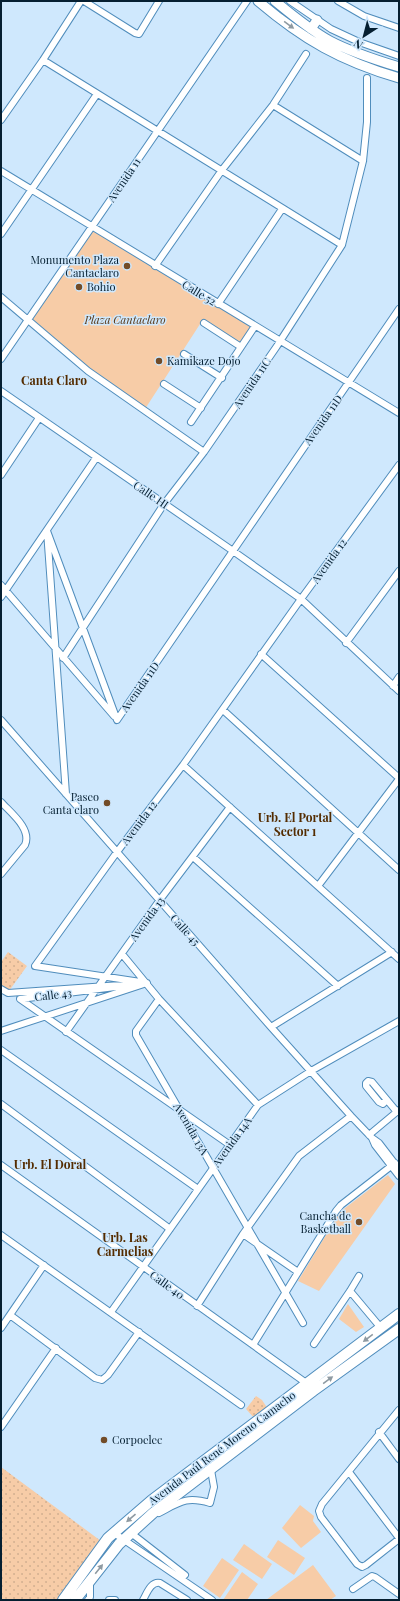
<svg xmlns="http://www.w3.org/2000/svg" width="400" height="1601" font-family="'Playfair Display',serif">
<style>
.grass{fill:url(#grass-dots)}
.park{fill:#f7cca7}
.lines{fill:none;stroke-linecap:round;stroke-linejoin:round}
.minor-casing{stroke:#508dbc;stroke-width:8}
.secondary-casing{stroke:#508dbc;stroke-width:11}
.primary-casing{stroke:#508dbc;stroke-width:12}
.minor{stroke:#fff;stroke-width:6}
.secondary{stroke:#fff;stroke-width:9}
.primary{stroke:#fff;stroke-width:10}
.oneway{fill:#8e9aa2}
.poi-dot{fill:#724c28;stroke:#cfe8fd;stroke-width:1.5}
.labels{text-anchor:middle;stroke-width:3;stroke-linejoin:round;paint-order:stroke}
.street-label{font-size:11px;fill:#051f31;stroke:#cfe8fd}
.poi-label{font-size:11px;fill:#051f31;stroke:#cfe8fd;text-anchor:end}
.park-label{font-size:11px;font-style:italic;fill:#573615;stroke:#cfe8fd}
.neighbourhood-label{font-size:12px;font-weight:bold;fill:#542c00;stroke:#cfe8fd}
</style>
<defs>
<pattern id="grass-dots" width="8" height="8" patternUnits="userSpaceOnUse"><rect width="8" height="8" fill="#f7cca7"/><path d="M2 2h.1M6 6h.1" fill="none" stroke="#d2af90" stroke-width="1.8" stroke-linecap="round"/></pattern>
</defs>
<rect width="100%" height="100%" fill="#cfe8fd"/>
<path class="grass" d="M 8,952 L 27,966 L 9,991 L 1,987 L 1,962 Z
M 256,1396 L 262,1400 L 268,1409 L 255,1419 L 246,1409 Z
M 1,1467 L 101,1541 L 57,1600 L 1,1600 Z"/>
<path class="park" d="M 93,229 L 253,327 L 241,345 L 202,321 L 145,409 L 88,369 L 30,319 Z
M 388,1175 L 395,1184 L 319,1291 L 298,1281 L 340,1212 Z
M 348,1304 L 364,1327 L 356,1332 L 339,1319 Z
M 300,1505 L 314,1516 L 313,1521 L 321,1532 L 301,1548 L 282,1528 Z
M 278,1540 L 305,1558 L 294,1575 L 267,1557 Z
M 244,1544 L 272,1564 L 262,1579 L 233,1560 Z
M 222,1558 L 239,1570 L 220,1598 L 203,1586 Z
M 313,1565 L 336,1596 L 330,1600 L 266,1600 Z
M 242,1572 L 258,1584 L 247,1600 L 223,1600 Z"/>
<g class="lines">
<defs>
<path id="minor" d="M 84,1 L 135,33 L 139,34 L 159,1
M 290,1 L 331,29 L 359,42 L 399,56
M 338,1 L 364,16 L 399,28
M 43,60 L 342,245
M 273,105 L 363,161
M 1,120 L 43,60 L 81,1
M 1,171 L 399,413
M 1,234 L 97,94
M 155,266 L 222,170 L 273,105 L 306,54
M 1,297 L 88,371 L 204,452
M 218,304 L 282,209
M 204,323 L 241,347
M 184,354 L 222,378
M 1,359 L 247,1
M 164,384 L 201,408
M 1,391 L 233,551 L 301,599 L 399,691
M 191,422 L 255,326
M 1,475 L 39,418
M 1,585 L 114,716
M 1,597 L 96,458
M 346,643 L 399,571
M 261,654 L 399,778
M 63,658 L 164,504 L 204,452 L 277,346 L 342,245 L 363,161 L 367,122 L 367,78
M 393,686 L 399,677
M 223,710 L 399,870
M 1,720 L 271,1027 L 351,1116 L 372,1138 L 379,1143 L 399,1169
M 183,765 L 399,959
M 66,794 L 47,531 L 117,720 L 399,309
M 1,802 C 11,813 32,829 25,845 L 1,874
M 193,857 L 338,986
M 318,886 L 399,779
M 122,954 L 159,999 L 258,1105
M 131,985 L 20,999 L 230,1145
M 1,989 L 8,993 L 135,984
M 159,999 L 136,1031 L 136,1035 L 303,1323
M 271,1027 L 392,952
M 1,1031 L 147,983 L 35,966 L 117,852 L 183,765 L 301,599 L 399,465
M 66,1032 L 159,901 L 230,807
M 1,1050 L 198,1189
M 386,1101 L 383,1104 L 379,1102 L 366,1086 L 366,1083 L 368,1081 L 372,1082 L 397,1112
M 1,1104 L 170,1229
M 369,1135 L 399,1110
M 372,1138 L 375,1145 L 399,1176
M 1,1165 L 309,1385
M 243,1234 L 298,1272
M 1,1235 L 241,1405
M 350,1291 L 381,1328
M 197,1306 L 243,1234 L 299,1156 L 351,1116
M 111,1312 L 258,1105 L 311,1071 L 399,1021
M 10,1315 L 95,1378 L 102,1380 L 108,1375 L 139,1332
M 1,1328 L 44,1265
M 314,1344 L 350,1291 L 359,1276
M 253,1345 L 336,1211 L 341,1205 L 395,1163
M 399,1410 L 322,1504 L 319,1511 L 321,1517 L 357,1564 L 362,1567 L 366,1565 L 399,1539
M 1,1427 L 56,1348
M 379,1432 L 399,1459
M 349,1472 L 399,1538
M 159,1513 C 180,1502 186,1496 210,1503 L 214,1487 L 211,1470
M 114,1533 L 212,1600
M 131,1533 L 185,1575
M 353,1589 L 372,1576 L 375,1577 L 399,1594
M 88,1600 L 90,1597 L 90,1582
M 109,1600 L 115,1600
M 143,1600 C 147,1593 151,1581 160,1583 L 187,1600"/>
<path id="secondary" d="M 258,1 C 304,40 341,61 399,78
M 275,1 C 292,15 310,30 330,41 C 351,52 376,60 399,67
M 311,29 L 317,20"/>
<path id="primary" d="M 63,1600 L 108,1538 L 152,1500 L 399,1314
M 75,1600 L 119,1544 L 153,1513 L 313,1391 L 399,1329"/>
</defs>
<use href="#minor" class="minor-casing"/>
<use href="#secondary" class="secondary-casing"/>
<use href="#primary" class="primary-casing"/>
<use href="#minor" class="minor"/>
<use href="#secondary" class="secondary"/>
<use href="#primary" class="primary"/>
</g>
<defs><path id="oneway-solid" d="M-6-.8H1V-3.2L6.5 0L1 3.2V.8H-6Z"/></defs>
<g class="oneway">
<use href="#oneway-solid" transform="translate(289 25) rotate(36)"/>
<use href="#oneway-solid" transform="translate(368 1338) rotate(143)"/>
<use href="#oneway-solid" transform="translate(328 1380) rotate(-36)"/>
<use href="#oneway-solid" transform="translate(131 1518) rotate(139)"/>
<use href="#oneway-solid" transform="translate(99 1569) rotate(-51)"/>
</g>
<g class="poi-dot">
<circle cx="127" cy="266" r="4"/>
<circle cx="79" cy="287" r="4"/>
<circle cx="159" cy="361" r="4"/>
<circle cx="107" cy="803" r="4"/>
<circle cx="359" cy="1222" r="4"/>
<circle cx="104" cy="1440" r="4"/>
</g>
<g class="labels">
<g class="street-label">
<text transform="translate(124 180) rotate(-56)" y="4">Avenida 11</text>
<text transform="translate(199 293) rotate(31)" y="4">Calle 52</text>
<text transform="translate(252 383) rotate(-56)" y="4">Avenida 11C</text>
<text transform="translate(323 420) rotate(-55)" y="4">Avenida 11D</text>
<text transform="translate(151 495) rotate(34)" y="4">Calle HI</text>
<text transform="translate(329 561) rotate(-54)" y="4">Avenida 12</text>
<text transform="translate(140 687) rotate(-55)" y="4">Avenida 11D</text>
<text transform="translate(139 823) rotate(-53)" y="4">Avenida 12</text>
<text transform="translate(147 919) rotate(-54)" y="4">Avenida 13</text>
<text transform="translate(185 930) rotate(48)" y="4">Calle 45</text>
<text transform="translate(53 995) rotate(-7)" y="4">Calle 43</text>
<text transform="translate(191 1129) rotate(60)" y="4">Avenida 13A</text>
<text transform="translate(232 1142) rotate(-54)" y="4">Avenida 14A</text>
<text transform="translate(167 1285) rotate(36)" y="4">Calle 40</text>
<text transform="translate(222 1448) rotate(-37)" y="4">Avenida Paúl René Moreno Camacho</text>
</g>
<g class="poi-label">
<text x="119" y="264">Monumento Plaza<tspan x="119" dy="13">Cantaclaro</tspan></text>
<text x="87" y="291" text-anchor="start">Bohio</text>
<text x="167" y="365" text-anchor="start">Kamikaze Dojo</text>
<text x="99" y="801">Paseo<tspan x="99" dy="13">Canta claro</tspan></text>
<text x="351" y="1220">Cancha de<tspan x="351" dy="13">Basketball</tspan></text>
<text x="112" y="1444" text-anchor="start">Corpoelec</text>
</g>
<g class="park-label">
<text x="125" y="324">Plaza Cantaclaro</text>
</g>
<g class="neighbourhood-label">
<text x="54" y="385">Canta Claro</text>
<text x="295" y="822">Urb. El Portal<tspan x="295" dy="14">Sector 1</tspan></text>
<text x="50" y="1169">Urb. El Doral</text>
<text x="125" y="1242">Urb. Las<tspan x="125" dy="14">Carmelias</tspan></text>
</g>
</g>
<rect width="400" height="1601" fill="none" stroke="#051f31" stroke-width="4"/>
<g transform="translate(364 36) rotate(216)" stroke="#cfe8fd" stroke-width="3" paint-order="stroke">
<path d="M0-3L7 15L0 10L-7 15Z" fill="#051f31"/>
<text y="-6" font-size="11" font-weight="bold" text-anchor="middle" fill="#051f31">N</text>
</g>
</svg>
